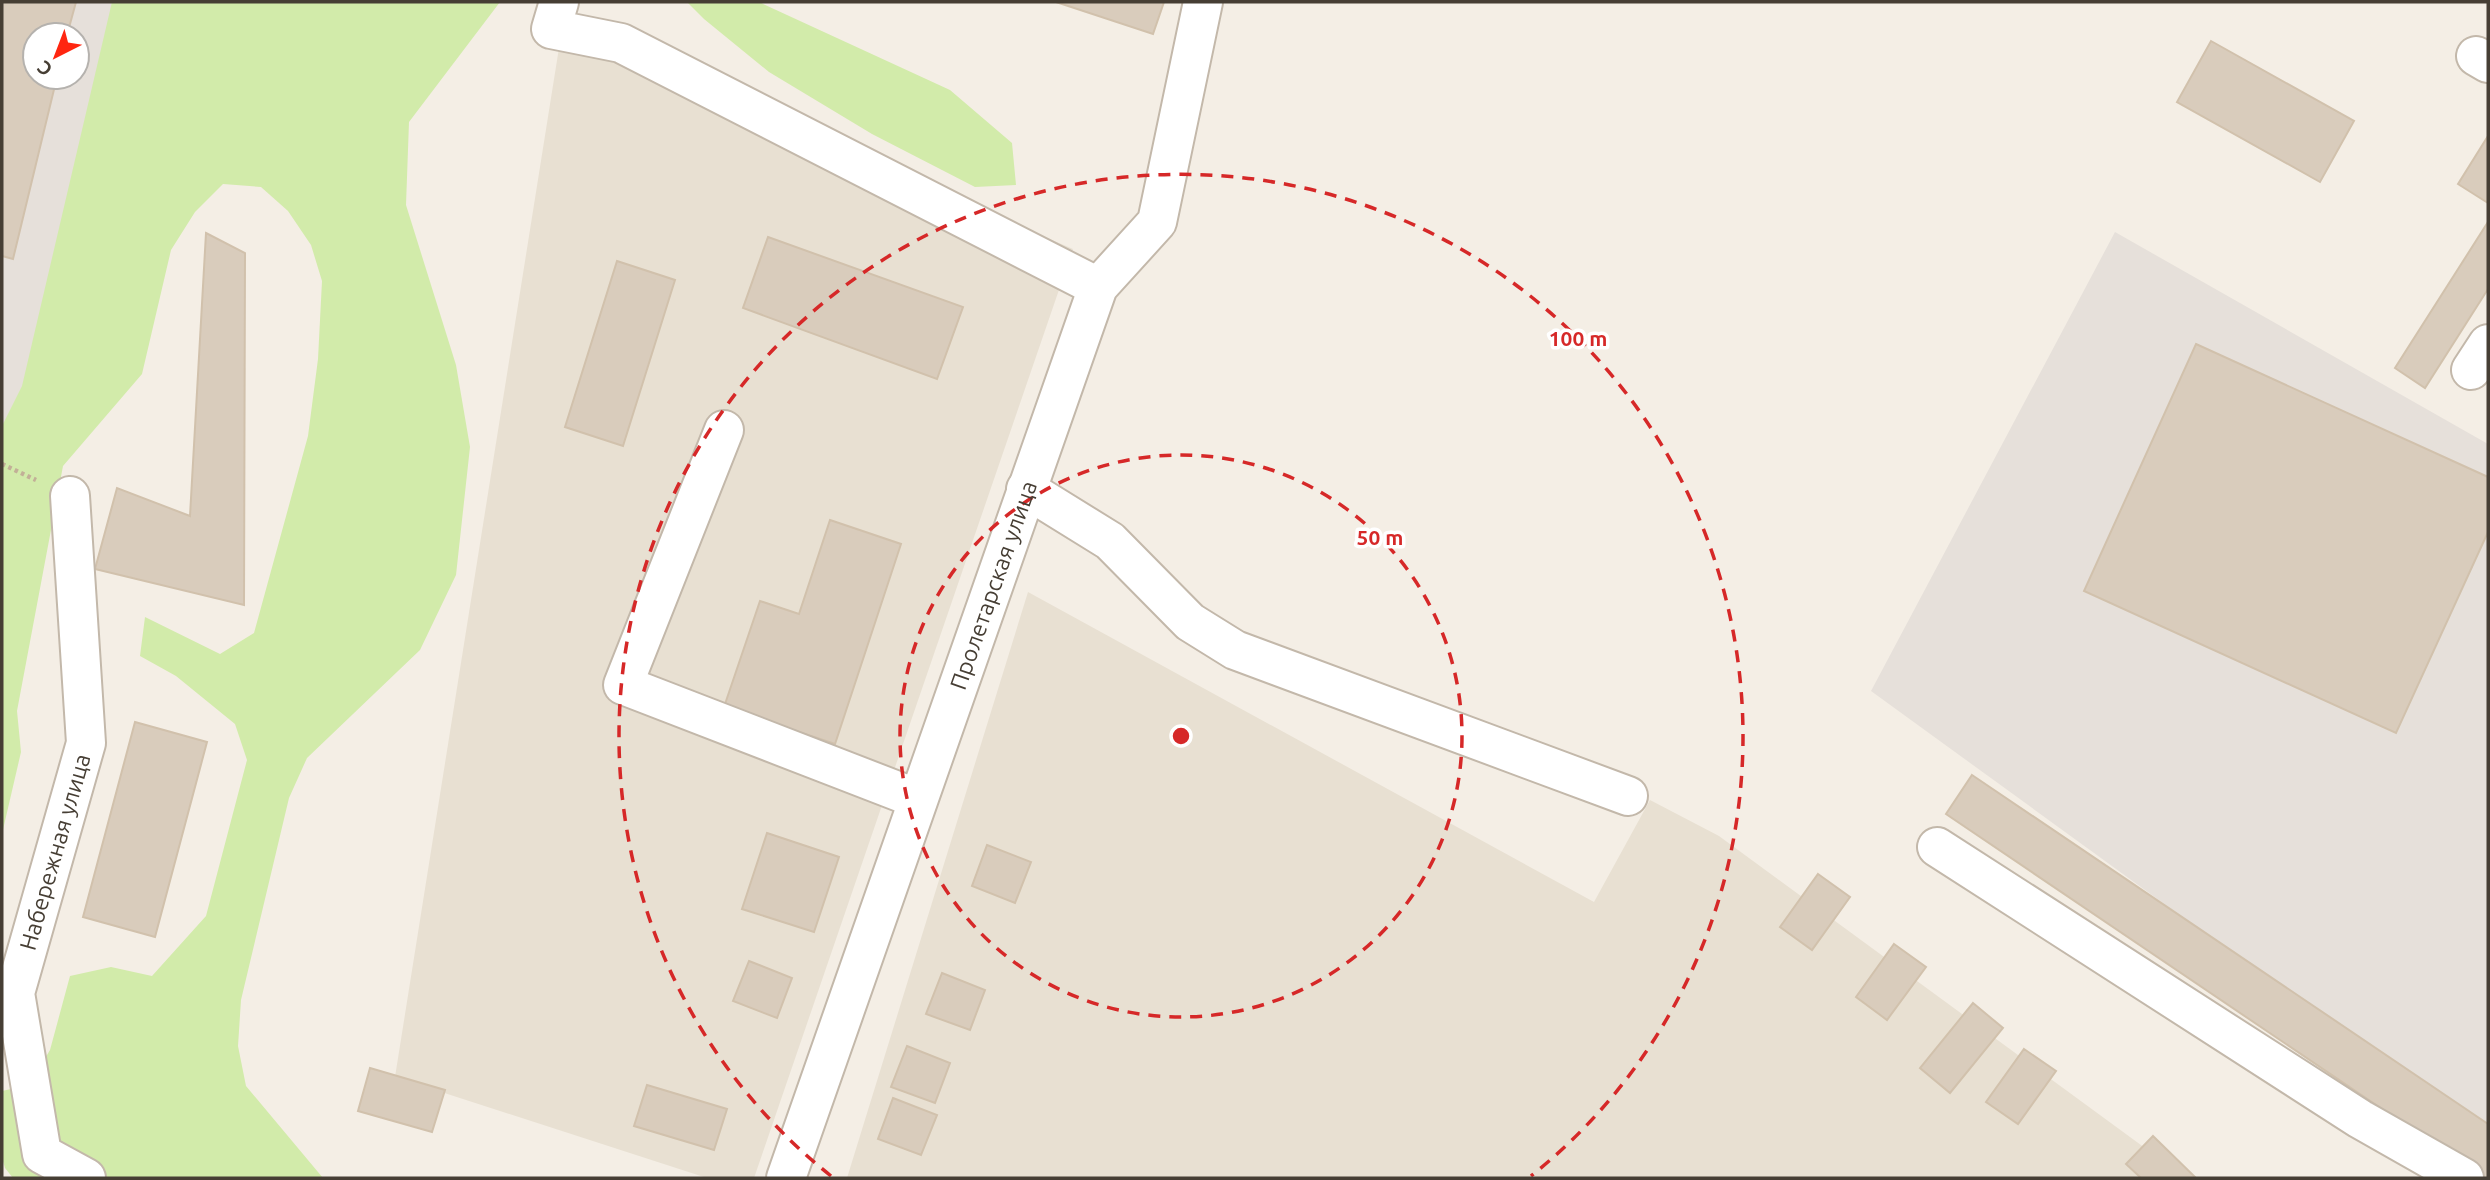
<svg xmlns="http://www.w3.org/2000/svg" width="2490" height="1180" font-family="Ubuntu,sans-serif">
<style>
.residential{fill:#e8e0d2}
.industrial{fill:#e6e0da;fill-rule:evenodd}
.green{fill:#d2ebaa}
.building{fill:#d9ccbc;stroke:#d1c1ac;stroke-width:2}
.lines{fill:none;stroke-linecap:round;stroke-linejoin:round}
.minor-casing{stroke:#c3b8aa;stroke-width:42}
.path{stroke:#c2b097;stroke-width:4.5;stroke-dasharray:3.5 3.5;stroke-linecap:butt}
.minor{stroke:#fff;stroke-width:38}
.ring{fill:none;stroke:#d62828;stroke-width:3.5;stroke-dasharray:12 9}
.labels{text-anchor:middle;stroke-width:7;stroke-linejoin:round;paint-order:stroke}
.street-label{font-size:23px;fill:#463e34;stroke:#fff}
.centre{fill:#d62828;stroke:#fff;stroke-width:3.5}
.ring-label{font-size:21px;text-anchor:middle;font-weight:bold;fill:#d62828;stroke:#fff;stroke-width:7;stroke-linejoin:round;paint-order:stroke}
</style>
<rect width="100%" height="100%" fill="#f4eee5"/>
<path class="residential" d="M 562,29 L 1073,249 L 754,1178 L 707,1178 L 395,1077 Z
M 1028,592 L 1594,902 L 1650,800 L 1719,836 L 2186,1178 L 847,1178 Z"/>
<path class="industrial" d="M 2,2 L 144,2 L 2,469 ZM 35,35 L 77,35 L 77,77 L 35,77 Z
M 2115,232 L 2488,444 L 2488,1139 L 1871,691 Z"/>
<path class="green" d="M 112,2 L 500,2 L 409,122 L 406,205 L 456,365 L 470,447 L 456,575 L 420,650 L 307,758 L 289,798 L 241,1000 L 238,1046 L 246,1086 L 323,1178 L 13,1178 L 5,1168 L 2,1158 L 2,1091 L 29,1085 L 50,1050 L 70,976 L 111,967 L 152,976 L 206,916 L 247,760 L 235,724 L 176,676 L 140,656 L 145,617 L 220,654 L 254,633 L 308,436 L 318,359 L 322,281 L 311,245 L 288,211 L 261,187 L 223,184 L 195,212 L 171,250 L 142,374 L 63,466 L 17,711 L 21,752 L 2,834 L 2,426 L 22,386 Z
M 687,2 L 759,2 L 950,90 L 1012,143 L 1016,185 L 975,187 L 872,134 L 769,72 L 704,19 Z"/>
<path class="building" d="M 2,2 L 76,2 L 67,35 L 35,35 L 35,77 L 57,77 L 13,259 L 2,256 Z
M 1056,2 L 1164,2 L 1153,34 Z
M 2211,41 L 2354,121 L 2320,182 L 2177,102 Z
M 2488,136 L 2488,203 L 2458,184 Z
M 2488,222 L 2488,289 L 2425,388 L 2395,368 Z
M 206,233 L 245,253 L 244,605 L 95,569 L 117,488 L 190,516 Z
M 768,237 L 963,307 L 937,379 L 743,308 Z
M 617,261 L 675,280 L 623,446 L 565,427 Z
M 2196,344 L 2488,477 L 2488,532 L 2396,733 L 2084,591 Z
M 830,520 L 901,544 L 835,744 L 724,707 L 760,601 L 799,614 Z
M 135,722 L 207,742 L 155,937 L 83,917 Z
M 1972,775 L 2488,1124 L 2488,1178 L 2484,1178 L 1946,814 Z
M 767,833 L 839,857 L 814,932 L 742,909 Z
M 987,845 L 1031,862 L 1015,903 L 972,886 Z
M 1818,874 L 1850,897 L 1812,950 L 1780,927 Z
M 1894,944 L 1926,967 L 1887,1020 L 1856,997 Z
M 749,961 L 792,978 L 777,1018 L 733,1001 Z
M 942,973 L 985,990 L 970,1030 L 926,1014 Z
M 1973,1003 L 2003,1028 L 1950,1093 L 1920,1068 Z
M 907,1046 L 950,1063 L 935,1103 L 891,1087 Z
M 2024,1049 L 2056,1071 L 2018,1124 L 1986,1102 Z
M 370,1068 L 445,1090 L 432,1132 L 358,1111 Z
M 647,1085 L 727,1109 L 714,1150 L 634,1126 Z
M 893,1098 L 937,1115 L 921,1155 L 878,1139 Z
M 2153,1136 L 2196,1178 L 2141,1178 L 2126,1164 Z"/>
<g class="lines">
<defs>
<g id="minor">
<path d="M 559,2 L 551,29 L 621,43 L 1098,287"/>
<path d="M 2476,56 L 2488,63"/>
<path d="M 2471,370 L 2488,344"/>
<path d="M 724,430 L 623,685 L 918,799"/>
<path d="M 1026,489 L 1110,541 L 1190,622 L 1235,650 L 1628,796"/>
<path d="M 70,496 L 86,743 L 15,993 L 42,1154 L 86,1178"/>
<path d="M 1937,847 L 2360,1119 L 2464,1178"/>
<path id="s1" d="M 786,1178 L 1098,287 L 1157,222 L 1203,2"/>
</g>
</defs>
<use href="#minor" class="minor-casing"/>
<path class="path" d="M 2,464 L 36,480"/>
<use href="#minor" class="minor"/>
</g>
<g class="ring">
<circle cx="1181" cy="736" r="281"/>
<path d="M831 1176A562 562 0 1 1 1531 1176"/>
</g>
<g class="labels">
<g class="street-label">
<text dy="8" stroke="none"><textPath href="#s1" startOffset="628">Пролетарская улица</textPath></text>
<text transform="translate(55 852) rotate(-74)" y="8">Набережная улица</text>
</g>
</g>
<circle cx="1181" cy="736" r="10" class="centre"/>
<g class="ring-label">
<text x="1578" y="346">100 m</text>
<text x="1380" y="545">50 m</text>
</g>
<rect width="2490" height="1180" fill="none" stroke="#463e34" stroke-width="7"/>
<g transform="translate(56 56) rotate(222)"><circle r="33" fill="#ffffff" stroke="#b5b2ae" stroke-width="2"/>
<path d="M0-5L12 26L0 18L-12 26Z" fill="#ff2610"/>
<text y="-10" font-size="19" font-weight="bold" text-anchor="middle" fill="#463e34">С</text>
</g>
</svg>
